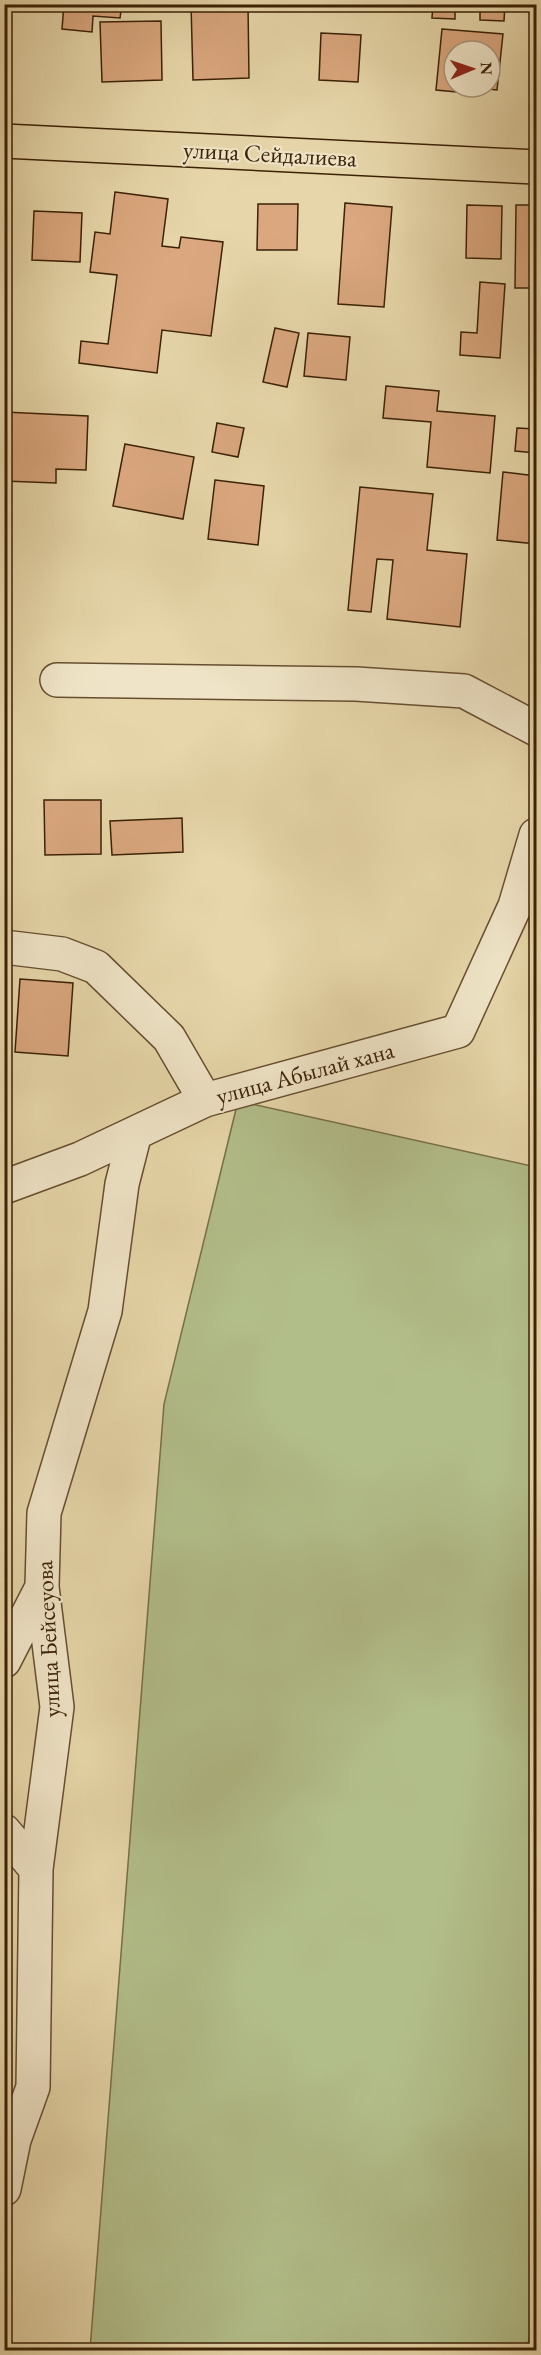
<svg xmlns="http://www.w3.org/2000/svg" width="541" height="2355" font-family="'EB Garamond',serif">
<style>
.green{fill:#b2be8a;stroke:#767048;stroke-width:1.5}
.building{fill:#daa77e;stroke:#3b2107;stroke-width:1.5;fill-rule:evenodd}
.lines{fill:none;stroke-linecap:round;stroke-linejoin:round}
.street-casing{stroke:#664e30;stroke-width:36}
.primary-casing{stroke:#3b2107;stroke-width:36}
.street{stroke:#efe4c7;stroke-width:33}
.primary{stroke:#e6d6a9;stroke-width:33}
.labels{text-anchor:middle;stroke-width:4.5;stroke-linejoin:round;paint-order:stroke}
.street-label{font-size:24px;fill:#3b2107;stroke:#efe4c7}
</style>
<rect width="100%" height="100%" fill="#e6d6a9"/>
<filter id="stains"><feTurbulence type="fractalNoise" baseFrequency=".00333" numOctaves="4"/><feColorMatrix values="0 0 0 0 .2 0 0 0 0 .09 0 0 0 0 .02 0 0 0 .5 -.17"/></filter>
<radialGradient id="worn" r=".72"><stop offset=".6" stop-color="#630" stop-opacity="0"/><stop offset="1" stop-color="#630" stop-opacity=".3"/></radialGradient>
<path class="green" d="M 238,1101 L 536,1167 L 536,2315 L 526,2350 L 90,2350 L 164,1404 Z"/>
<path class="building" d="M 64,4 L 122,4 L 120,18 L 93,16 L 92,32 L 62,29 Z
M 191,4 L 248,5 L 249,78 L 193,80 Z
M 433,4 L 455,4 L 455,19 L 432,18 Z
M 480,4 L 505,4 L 504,21 L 480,20 Z
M 161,21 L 162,80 L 102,82 L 100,22 Z
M 442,29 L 503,34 L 497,90 L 478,88 L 478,94 L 436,90 ZM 454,51 L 490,51 L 490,87 L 454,87 Z
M 321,33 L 361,35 L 358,82 L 319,80 Z
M 115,192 L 168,199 L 162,246 L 179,248 L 181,237 L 223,242 L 211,336 L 162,330 L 157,373 L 79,363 L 81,341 L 108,344 L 117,275 L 90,272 L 95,232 L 110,234 Z
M 345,203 L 392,207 L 384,307 L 338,304 Z
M 258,204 L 298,204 L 297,250 L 257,250 Z
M 467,205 L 502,206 L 501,259 L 466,258 Z
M 516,205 L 536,205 L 536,288 L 515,288 Z
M 34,211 L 82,213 L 80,262 L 32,260 Z
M 4,267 L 10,268 L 6,298 L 4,298 Z
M 480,282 L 505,284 L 500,358 L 460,355 L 461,332 L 477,333 Z
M 275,328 L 299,333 L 287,387 L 263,382 Z
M 308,333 L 350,337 L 346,380 L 304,376 Z
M 386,386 L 439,391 L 437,411 L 495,416 L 490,473 L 427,467 L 431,422 L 383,418 Z
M 4,412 L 88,416 L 86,470 L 56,469 L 56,483 L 4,481 Z
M 217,423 L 244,428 L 238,457 L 212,452 Z
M 517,428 L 536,429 L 536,453 L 515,451 Z
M 125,444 L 194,457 L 183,519 L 113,506 Z
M 503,472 L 536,476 L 536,544 L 497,540 Z
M 215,480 L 264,486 L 258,545 L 208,539 Z
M 360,487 L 433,494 L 427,550 L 467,554 L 460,627 L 387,619 L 393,560 L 377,559 L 371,612 L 348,610 Z
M 44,800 L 101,800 L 101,854 L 45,855 Z
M 182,818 L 183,852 L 112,855 L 110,821 Z
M 20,979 L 73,983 L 68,1056 L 15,1052 Z"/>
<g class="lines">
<defs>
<path id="street" d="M 57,680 L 356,684 L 464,691 L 536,729
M 4,947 L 62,954 L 96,967 L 169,1038 L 205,1100 L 458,1031 L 515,906 L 536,835
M 4,1187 L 80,1159 L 205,1100
M 4,1661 L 42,1587
M 4,1831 L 36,1869
M 4,2189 L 14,2140 L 33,2087 L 36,1869 L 57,1707 L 42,1587 L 44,1513 L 105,1311 L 122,1184 L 135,1133"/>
<path id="primary" d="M 4,141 L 536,167"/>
</defs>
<use href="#street" class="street-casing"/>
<use href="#primary" class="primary-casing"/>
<use href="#street" class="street"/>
<use href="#primary" class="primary"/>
</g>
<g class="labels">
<g class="street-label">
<text transform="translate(270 154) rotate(3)" y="8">улица Сейдалиева</text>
<text transform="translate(305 1073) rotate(-15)" y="8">улица Абылай хана</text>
<text transform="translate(48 1639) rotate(-93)" y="8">улица Бейсеуова</text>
</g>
</g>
<rect width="541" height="2355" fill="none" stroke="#e6d6a9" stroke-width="24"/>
<rect x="6" y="6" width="529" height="2343" fill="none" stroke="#3b2107" stroke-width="3"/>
<rect x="12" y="12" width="517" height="2331" fill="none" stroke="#3b2107" stroke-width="1.5"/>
<g transform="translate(472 69) rotate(88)"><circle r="28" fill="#efe4c7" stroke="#a7967a" stroke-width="1.5"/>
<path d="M0-4.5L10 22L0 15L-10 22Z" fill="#8f2418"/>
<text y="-9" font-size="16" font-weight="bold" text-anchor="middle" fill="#3b2107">N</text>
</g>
<rect width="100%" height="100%" filter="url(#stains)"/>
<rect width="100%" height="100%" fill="url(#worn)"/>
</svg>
